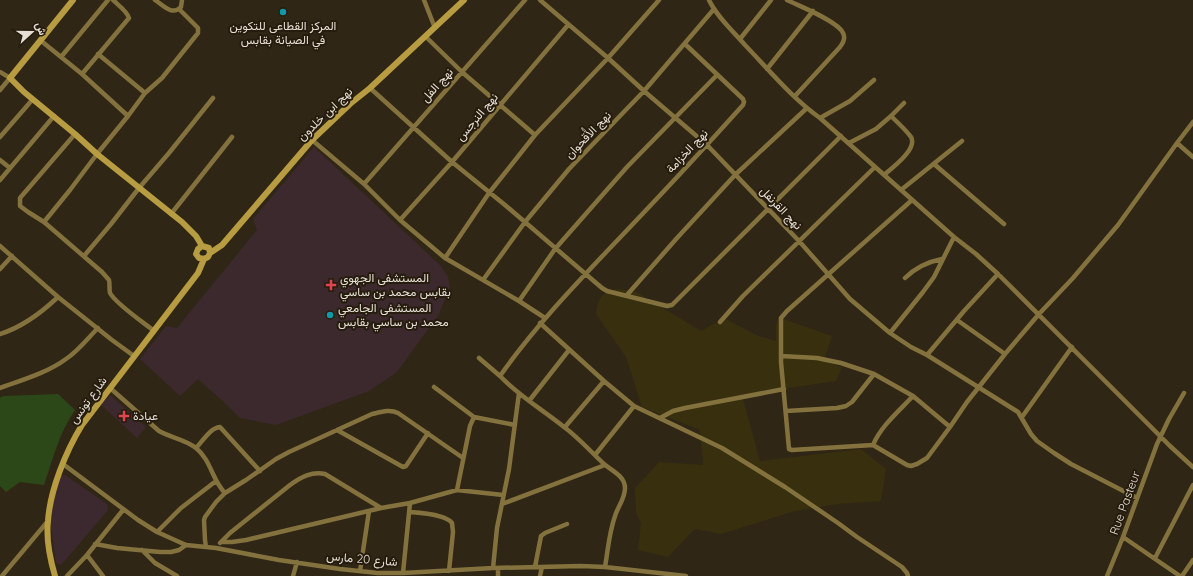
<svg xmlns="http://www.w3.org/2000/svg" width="1193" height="576" font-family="Quicksand,Vazirmatn,sans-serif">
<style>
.education{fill:#3c292f}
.medical{fill:#3c292d}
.green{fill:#2c4818}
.sand{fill:#372f0e}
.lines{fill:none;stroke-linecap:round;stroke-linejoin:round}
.street{stroke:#83723d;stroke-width:4.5}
.secondary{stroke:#b79c41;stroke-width:6}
.culture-dot{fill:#0f9aa8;stroke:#261c0d;stroke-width:1.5}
.health-dot{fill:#e0444e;stroke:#261c0d;stroke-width:1.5}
.labels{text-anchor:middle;stroke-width:4;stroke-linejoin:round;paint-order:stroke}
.poi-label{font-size:12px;fill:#e6dfd5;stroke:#261c0d;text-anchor:start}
.street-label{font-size:12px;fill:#e6dfd5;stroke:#261c0d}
</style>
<rect width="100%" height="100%" fill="#302616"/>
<path class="education" d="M 65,475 L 107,504 L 108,510 L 61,565 L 56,563 L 51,527 L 52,506 L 60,476 Z"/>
<path class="medical" d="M 314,147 L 441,266 L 448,277 L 450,287 L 439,314 L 397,372 L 369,391 L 276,425 L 240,418 L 227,405 L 198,379 L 180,396 L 140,359 L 166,326 L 177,328 L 257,230 L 253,219 Z
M 110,395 L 146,427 L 137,438 L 101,405 Z"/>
<path class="green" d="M 58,394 L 75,410 C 59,433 53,459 44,485 L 20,482 L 6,492 L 0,486 L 0,398 L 3,396 Z"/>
<path class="sand" d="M 619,289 L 636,292 L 701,331 L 724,318 L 756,335 L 776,341 L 776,326 L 778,317 L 832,336 L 824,361 L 842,367 L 836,381 L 742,395 L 760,461 L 861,449 L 886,469 L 881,501 L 838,504 L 795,511 L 721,534 L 695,529 L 668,557 L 638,550 L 641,523 L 636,513 L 635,488 L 659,462 L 703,465 L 700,430 L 642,407 L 626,357 L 596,314 C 598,297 602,292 619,289 Z"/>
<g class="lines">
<path class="street" d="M 155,0 C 164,6 172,16 181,7 L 182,0
M 424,0 L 435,28
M 540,0 L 608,58 L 644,91 L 707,145 L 799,241 L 850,299 L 890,333 L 911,347 L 927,355 L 1018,412 L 1031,434 L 1037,441 L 1054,453 L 1071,464 L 1137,498
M 709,0 C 717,17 733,31 745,45 C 769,70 792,98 820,118 L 954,237 L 976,254 L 998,274 L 1170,446 L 1193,467
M 787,0 C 799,6 838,21 843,33 C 846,38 843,43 840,47 L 795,96
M 426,37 L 462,72 L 535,135
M 740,39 L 771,0
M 40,40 L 82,74 L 128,116
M 98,54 L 145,93
M 61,57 L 108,0
M 767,69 L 813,11
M 0,72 L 10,78 L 0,90
M 82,74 L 129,18 C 127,11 118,5 113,0
M 370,88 L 452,162 L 505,205 L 602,288 L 607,291 L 667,306 L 672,305 L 841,136
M 820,118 L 850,101 L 874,80
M 75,134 L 20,198 L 20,206 L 28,212 L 44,222 L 102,272 L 109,280 C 110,284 109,288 110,293 C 116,304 143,322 154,331
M 0,137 L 33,99
M 312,140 L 364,184 L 400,220 L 445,258 L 519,301 L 545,318
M 849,143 L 876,129 L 891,116 L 904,103
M 1177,143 L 1193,157
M 0,160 L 10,168
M 934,164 L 1004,224
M 884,175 C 892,168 918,149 911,137 C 906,130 898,123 891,116
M 0,180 L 54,116
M 364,184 L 525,0
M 901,190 L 962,141
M 912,200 L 787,311 L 781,318 L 781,362 L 789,449 L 792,450 L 873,445 C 881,426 899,411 913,396
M 171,214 L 232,137
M 400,220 L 452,162 L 568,25
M 44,222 L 70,190 L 97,154 L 128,116 L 145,93 L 162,78 L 198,33 L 198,28 L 179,9
M 0,246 L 58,297 L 112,340 L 134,356
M 84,256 L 111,224 L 139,188 L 169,153 L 213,98
M 445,258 L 489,193 L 535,135 L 608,58 L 659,0
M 0,269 L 12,256
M 905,278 C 916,267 927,262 942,259
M 483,280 L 525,222 L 569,169 L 644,91 L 714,9
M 627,295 L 677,238 L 735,175 L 807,108
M 519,301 L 555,249 L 627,167 L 717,75
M 957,320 L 1005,354
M 720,322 L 743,296 L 875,167
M 540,323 L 604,381 L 634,406 L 722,448 L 785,487 L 838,523 L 857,537 L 902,567 L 907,573 L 908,576
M 890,333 L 923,292 L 934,277 L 954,237
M 0,334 C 23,327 41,313 58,297
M 927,355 L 964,311 L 998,274
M 781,356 L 817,358 L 841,363 L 874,374 L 913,396 L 950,427
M 479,358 L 500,376
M 434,387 L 474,417 L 515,425
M 0,388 C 22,380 47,373 66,359 C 78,351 88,338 98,328
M 110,388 L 159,431 C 171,438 185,439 196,448 C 211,460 212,480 225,493
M 529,401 L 569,350
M 786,411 L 837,408 L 846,406 L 852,402 L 874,374
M 1022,417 L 1072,347
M 660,418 L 673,411 L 685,408 L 784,389
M 565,427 L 604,381
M 337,430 L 403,467 L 406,466 L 428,433
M 873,445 L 907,465 L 911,466 L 917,464 L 927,458 L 950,427 L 967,402 L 1005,354 L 1039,314 L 1073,278 L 1118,225 L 1177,143 L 1193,122
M 196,448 C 203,441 210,428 220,427 L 260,471
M 595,455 L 634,406
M 63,464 L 138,520 L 157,532 L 186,545 L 216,548 L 279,560 L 340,569 L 378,573 L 403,573 L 493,568 L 581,566 L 605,567 L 686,576
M 457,490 L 470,426 L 474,417
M 502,504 L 605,465
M 409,512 C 420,513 445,514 452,523 L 453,532 L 449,571
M 157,532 L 181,508 L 216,481
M 1123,537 L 1180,576
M 221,542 L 232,542 L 246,540 L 381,508 L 410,503 L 457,490 L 503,495
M 220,543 L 230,533 L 290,485 C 301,477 312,471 325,474 L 381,508
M 95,544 L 117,548 L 160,552 L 171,552 L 179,550 L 186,545
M 206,547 L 205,540 L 204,520 L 205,517 L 216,502 L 225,493 L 246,480 L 276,459 L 289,452 L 372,414 C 381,412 390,409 398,413 L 463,458
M 142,550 L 155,563 L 177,576
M 1155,558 L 1193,485
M 535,567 L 541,536 L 545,533 L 567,524
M 605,567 C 608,550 609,533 615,516 C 618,506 625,499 625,488 C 625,476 612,471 604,464 C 591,452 579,438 564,427 C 543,410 519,396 500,376 C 533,329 572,288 611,247 C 656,200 700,153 743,105 L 744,102 L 743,99 L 685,44
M 493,568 L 497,528 L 509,469 L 519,393
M 360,571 L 369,511
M 403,573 L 410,503
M 2,576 L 48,521
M 67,576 L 87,555
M 103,576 L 87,555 L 123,510
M 293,576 L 297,562
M 498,576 L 498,568
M 540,576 L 542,567
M 1107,576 L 1123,537 L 1157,444 L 1169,419 L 1184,393
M 1182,576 L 1193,560"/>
<path class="secondary" d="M 73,0 L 10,78 L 24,92 L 75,134 L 97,154 L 182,222 L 196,236 L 202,246 L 209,248 L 210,253
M 202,246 L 198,249 L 196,254 L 199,258 L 204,259
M 204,259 L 208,257 L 210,253 L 222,245 L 312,140 L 350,104 L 370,88 L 464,0
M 55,576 C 50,559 46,538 48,521 C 50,490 66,451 82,425 L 198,273 L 204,259"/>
</g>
<g class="culture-dot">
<circle cx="283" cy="12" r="4"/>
<circle cx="330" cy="315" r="4"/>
</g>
<g class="health-dot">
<path d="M329 279h4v4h4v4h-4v4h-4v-4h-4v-4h4z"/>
<path d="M122 410h4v4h4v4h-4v4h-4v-4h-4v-4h4z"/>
</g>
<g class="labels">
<g class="poi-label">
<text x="283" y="30" text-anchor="middle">المركز القطاعى للتكوين<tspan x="283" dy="14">في الصيانة بقابس</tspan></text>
<text x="340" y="282">المستشفى الجهوي<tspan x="340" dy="14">بقابس محمد بن ساسي</tspan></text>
<text x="338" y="312">المستشفى الجامعي<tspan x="338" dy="14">محمد بن ساسي بقابس</tspan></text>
<text x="133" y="420">عيادة</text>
</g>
<g class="street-label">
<text transform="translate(437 85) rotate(-48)" y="4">نهج الفل</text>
<text transform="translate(325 114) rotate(-44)" y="4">نهج ابن خلدون</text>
<text transform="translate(477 117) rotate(-50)" y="4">نهج النرجس</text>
<text transform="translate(588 135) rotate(-46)" y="4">نهج الأُقحوان</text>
<text transform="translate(687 151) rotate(-47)" y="4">نهج الخزامة</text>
<text transform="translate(781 208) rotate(46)" y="4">نهج القرنفل</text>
<text transform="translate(88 400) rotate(-54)" y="4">شارع تونس</text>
<text transform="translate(1125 503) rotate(-70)" y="4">Rue Pasteur</text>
<text transform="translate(362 559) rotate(5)" y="4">شارع 20 مارس</text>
</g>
</g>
<g transform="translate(32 32) rotate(69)" stroke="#261c0d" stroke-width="3" paint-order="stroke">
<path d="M0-3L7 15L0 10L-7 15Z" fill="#e6dfd5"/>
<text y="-6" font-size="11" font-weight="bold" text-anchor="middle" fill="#e6dfd5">ش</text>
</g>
</svg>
